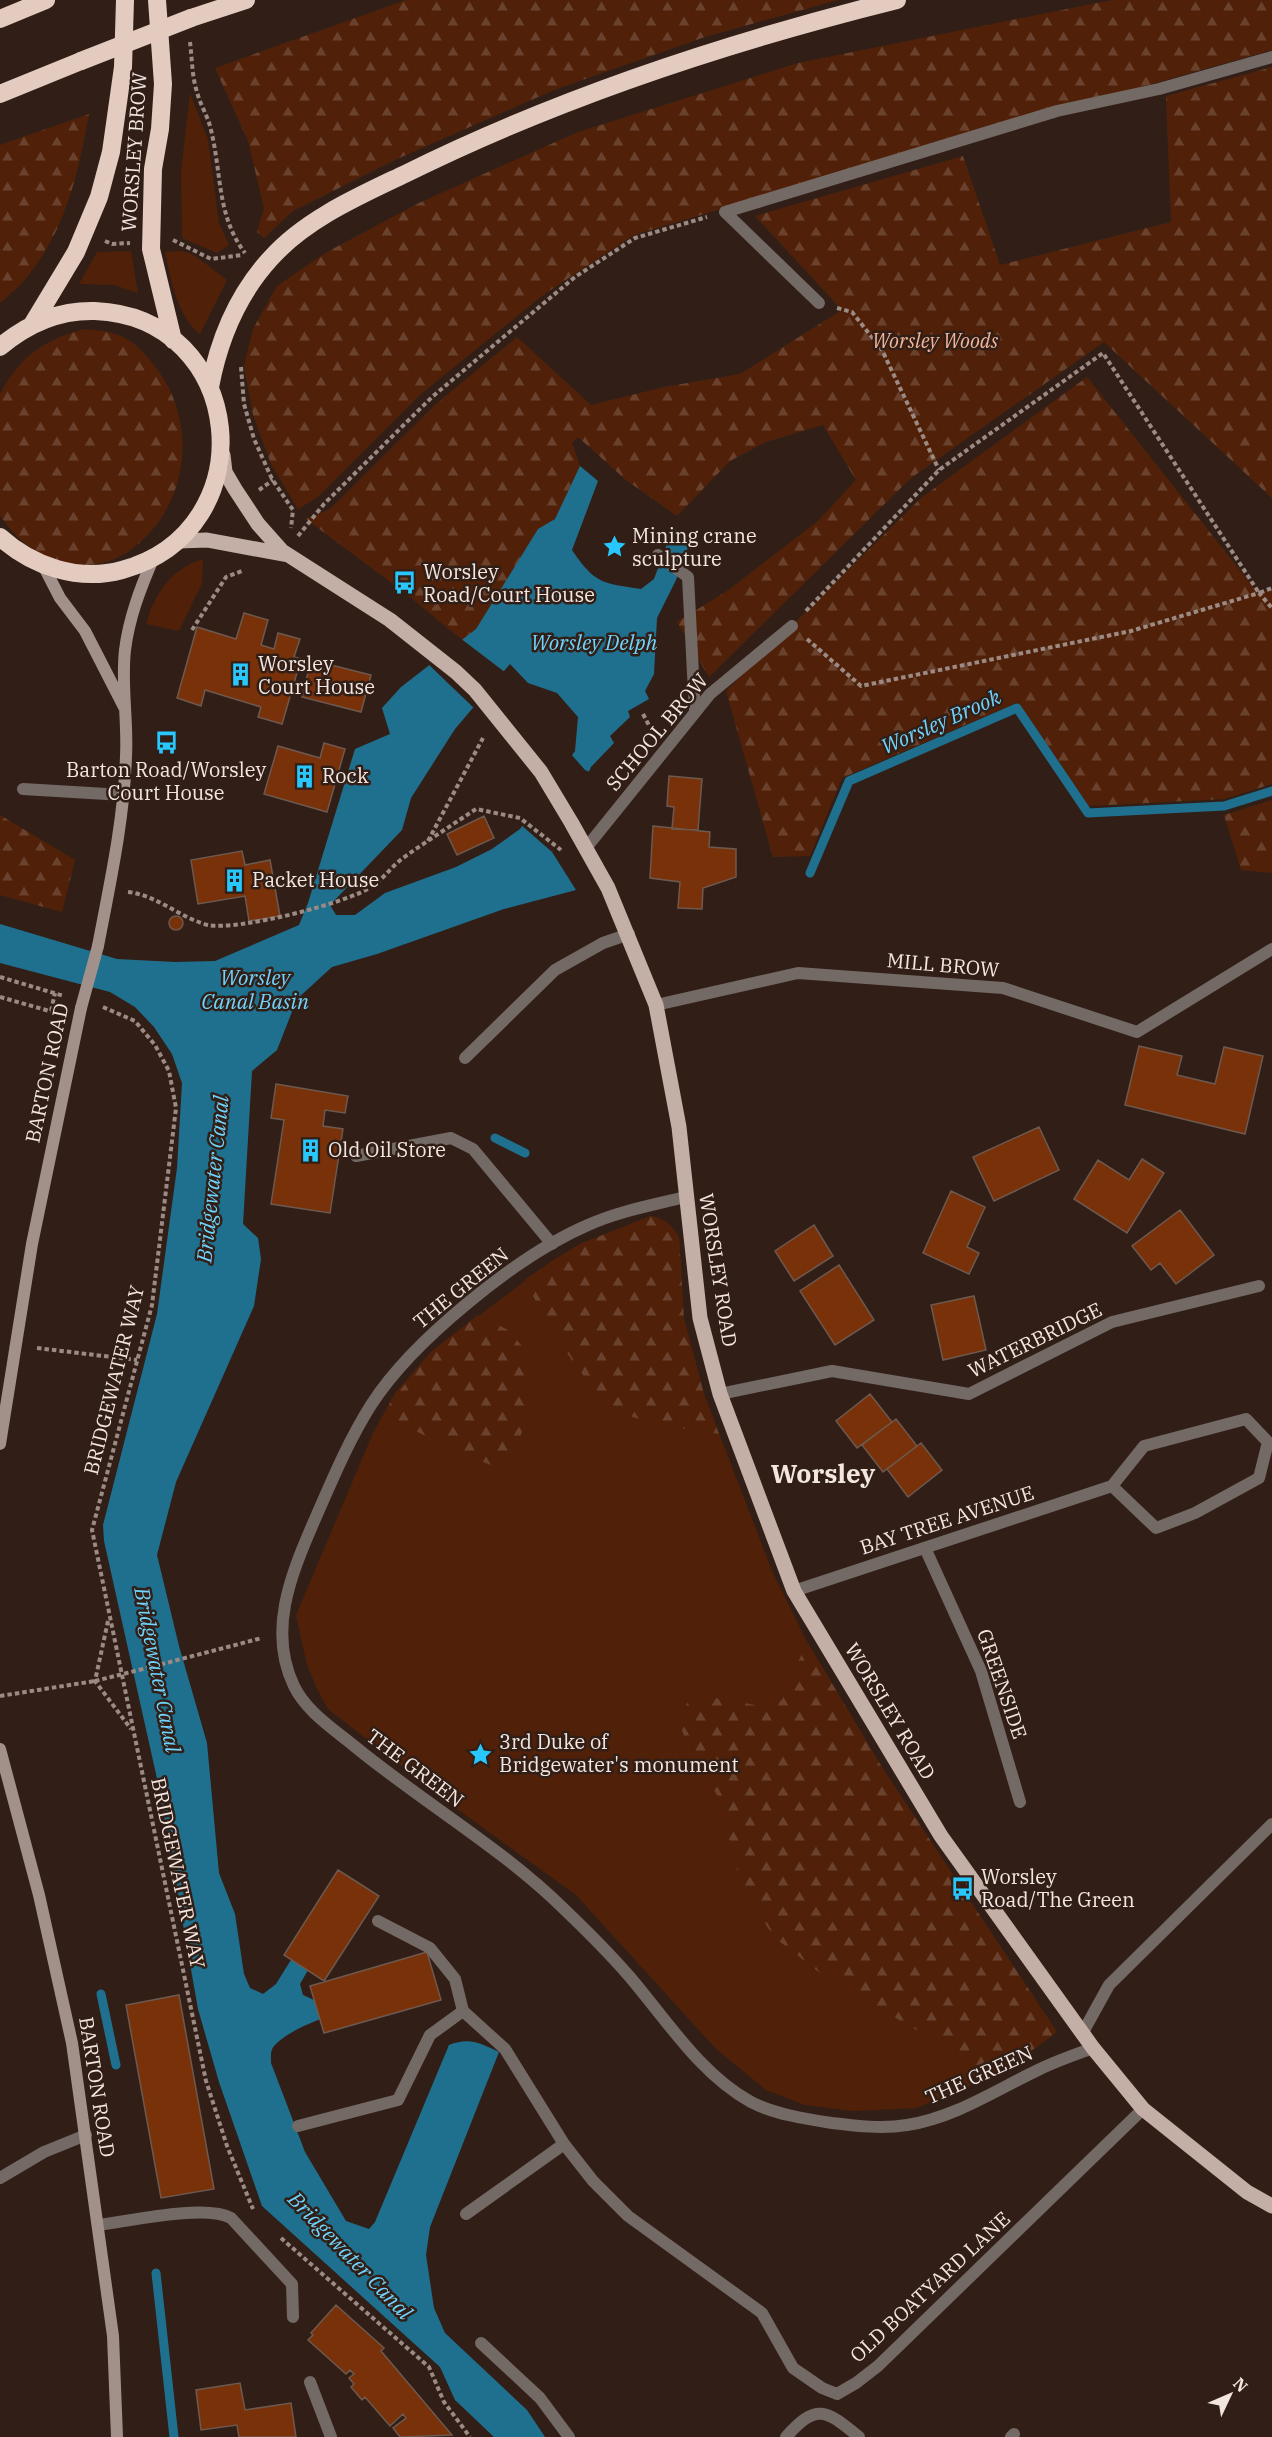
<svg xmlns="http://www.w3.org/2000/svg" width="1272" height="2437" font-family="'IBM Plex Serif',serif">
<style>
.green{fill:#502108}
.forest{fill:url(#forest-firs)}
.water{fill:#1f708e;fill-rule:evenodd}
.pier{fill:#311f17}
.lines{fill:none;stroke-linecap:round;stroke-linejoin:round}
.stream{stroke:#1f708e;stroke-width:9}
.building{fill:#783109;stroke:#6e594f;stroke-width:1.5}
.path{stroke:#9b8b84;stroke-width:4;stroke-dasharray:4.5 3;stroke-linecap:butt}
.lane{stroke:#736965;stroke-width:12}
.street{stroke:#736965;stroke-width:12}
.secondary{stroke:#a1918a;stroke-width:12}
.primary{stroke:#c4afa6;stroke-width:15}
.highway{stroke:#e4cbc0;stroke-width:18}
.path-bridge{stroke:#9b8b84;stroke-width:4;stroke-dasharray:4.5 3;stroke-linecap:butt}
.secondary-bridge{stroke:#a1918a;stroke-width:12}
.highway-bridge{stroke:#e4cbc0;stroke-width:18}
.labels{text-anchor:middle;stroke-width:5;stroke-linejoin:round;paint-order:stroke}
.street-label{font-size:20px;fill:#f3e6e0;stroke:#311f17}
.park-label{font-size:20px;font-style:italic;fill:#f4b498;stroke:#311f17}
.poi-label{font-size:20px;fill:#f3e6e0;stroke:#311f17;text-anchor:start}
.water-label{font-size:21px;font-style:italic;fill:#6fd5ff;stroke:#311f17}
.district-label{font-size:26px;font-weight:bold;fill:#f3e6e0;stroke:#311f17}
</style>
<defs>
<pattern id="forest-firs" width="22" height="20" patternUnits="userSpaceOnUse" patternTransform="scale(1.5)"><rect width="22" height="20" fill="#502108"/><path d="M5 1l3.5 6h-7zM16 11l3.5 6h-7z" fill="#6a412c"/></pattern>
</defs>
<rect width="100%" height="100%" fill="#311f17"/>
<path class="green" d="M 190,93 L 208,140 L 219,223 L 229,245 L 217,253 L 182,238 L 181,171 Z
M 131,251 L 138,293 L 114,285 L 79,284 L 97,252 Z
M 181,251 L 194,255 L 227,280 L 200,334 C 177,316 171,280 165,252 Z
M 203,559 L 202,583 L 179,631 L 146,624 C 155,593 171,569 203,559 Z
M 651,1216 C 665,1219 672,1225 679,1237 L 684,1319 L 704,1394 L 772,1571 L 809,1646 L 883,1769 L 1057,2032 L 1016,2062 L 968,2087 L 917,2108 L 853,2111 L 805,2105 L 766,2090 L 716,2049 L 576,1895 L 457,1809 L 328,1709 L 317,1689 L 307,1665 L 296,1615 L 373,1433 L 395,1393 L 431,1352 L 550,1262 L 580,1244 Z"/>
<path class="forest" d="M 406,0 L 838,0 L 705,37 L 554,90 L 395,160 L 293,211 L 264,238 L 257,232 L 264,208 L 248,141 L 215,68 Z
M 1112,0 L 1272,0 L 1272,50 L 898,156 L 634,235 L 543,295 L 421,394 L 318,497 L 298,509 L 271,464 L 253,415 L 244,366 L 253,329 L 277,286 L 327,252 L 419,203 L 578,132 L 798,63 Z
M 1272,67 L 1272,498 L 1104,342 L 911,478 L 709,677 L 677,622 L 727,591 L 818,521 L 856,480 L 823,425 L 766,442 L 730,461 L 677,516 L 626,480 L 578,437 L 572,443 L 580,466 L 555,519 L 538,530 L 476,629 L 462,640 L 409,596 L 306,519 L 330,509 L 436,404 L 517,337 L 591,405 L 664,387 L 740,374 L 842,310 L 755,216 L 963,156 L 1000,265 L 1171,222 L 1166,96 Z
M 89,114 C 78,174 66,229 27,277 C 19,287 9,295 0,303 L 0,145 Z
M 84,329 C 124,332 136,340 159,372 C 199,427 187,511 129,551 C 84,582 26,558 0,515 L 0,394 C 21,355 43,341 84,329 Z
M 1087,377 L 1258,593 L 1272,589 L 1272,784 L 1224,799 L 1089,806 L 1018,702 L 842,778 L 810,856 L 773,857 L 726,691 L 921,498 Z
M 1272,800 L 1272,873 L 1241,870 L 1224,815 Z
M 0,815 L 75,860 L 62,912 L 0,895 Z
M 651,1216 C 665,1219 672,1225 679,1237 L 684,1319 L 704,1394 L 719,1434 C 692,1429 662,1427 636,1418 C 589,1403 548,1322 524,1280 L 580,1244 Z
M 478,1315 L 508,1330 L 528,1353 L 532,1407 L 515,1449 L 491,1465 L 459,1453 L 400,1423 L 389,1404 L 431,1352 Z
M 808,1643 L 883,1769 L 1057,2032 L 1016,2062 L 995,2073 L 977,2065 L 825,1977 L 774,1937 L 743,1890 L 717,1795 L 688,1746 L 677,1717 L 692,1697 L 728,1699 L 763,1707 L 782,1700 L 790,1676 Z"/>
<path class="water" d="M 580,466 L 598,481 L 572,550 C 595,584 602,583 641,589 L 654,579 L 673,528 L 691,539 L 676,580 L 657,618 L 654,674 L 645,691 L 649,699 L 628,711 L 630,717 L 610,736 L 614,743 L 591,767 L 552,852 L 576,890 L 504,909 L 377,954 L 332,967 L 297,999 L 277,1050 L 252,1071 L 243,1224 L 258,1238 L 261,1259 L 254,1306 L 176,1482 L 157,1555 L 179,1646 L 207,1743 L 219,1873 L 235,1914 L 244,1974 L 250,1988 L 263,1994 L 276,1984 L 343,1876 L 308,1970 L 300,1984 L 303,1995 L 314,2000 L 427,1966 L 434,1987 C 394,1998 301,2016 274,2046 C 270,2051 271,2057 271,2063 L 305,2152 L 346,2221 L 369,2229 L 375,2222 L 449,2045 C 469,2037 480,2043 499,2052 L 430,2227 L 426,2255 L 434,2308 L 445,2333 L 527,2410 L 545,2437 L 494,2437 L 455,2400 L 440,2367 L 262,2206 L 219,2082 L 198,2009 L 158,1783 L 104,1541 L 103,1525 L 157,1314 L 177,1168 L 182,1083 L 172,1054 L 154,1027 L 135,1007 L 110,992 L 0,963 L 0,924 L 117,959 L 175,962 L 215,961 L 299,925 L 308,903 L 355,749 L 390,734 L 382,708 L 401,687 L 476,629 L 538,529 L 555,519 ZM 510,664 L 528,683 L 557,693 L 578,717 L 575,751 L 520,829 L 492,849 L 456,867 L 385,893 L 355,915 L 336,915 L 330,905 L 402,830 L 411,798 L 455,729 Z"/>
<path class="pier" d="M 460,638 L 506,673 L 476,710 L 427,663 Z
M 570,753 L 585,770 L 592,773 L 563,834 L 552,852 L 520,824 Z"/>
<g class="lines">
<path class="stream" d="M 810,873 L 849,781 L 1017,708 L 1088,813 L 1224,806 L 1272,791
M 495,1138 L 525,1153
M 101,1994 L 116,2065
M 156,2273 L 174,2437"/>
</g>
<path class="building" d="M 244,613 L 268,620 L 261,645 L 274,649 L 278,633 L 300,639 L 294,657 L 301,659 L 282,724 L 258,717 L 261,707 L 205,690 L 201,706 L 177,698 L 197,627 L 236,639 Z
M 311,660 L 371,675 L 361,712 L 302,697 Z
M 324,743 L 345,749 L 327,812 L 264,794 L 278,746 L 320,758 Z
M 669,776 L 702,779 L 698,830 L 672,829 L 674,807 L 667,806 Z
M 484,816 L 494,838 L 457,855 L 447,834 Z
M 653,826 L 710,832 L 709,847 L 736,849 L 736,877 L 703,888 L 702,909 L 678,908 L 680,882 L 650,878 Z
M 242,851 L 245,865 L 270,860 L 280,916 L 249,921 L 245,896 L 198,904 L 191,860 Z
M169 923a7 7 0 1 1 14 0a7 7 0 1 1-14 0Z
M 1139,1046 L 1182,1056 L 1177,1075 L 1215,1084 L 1224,1047 L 1263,1056 L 1245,1134 L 1125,1105 Z
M 276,1084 L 348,1096 L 345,1113 L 325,1110 L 323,1126 L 343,1129 L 330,1213 L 271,1204 L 284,1120 L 271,1118 Z
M 1039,1127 L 1059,1170 L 994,1201 L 973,1157 Z
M 1142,1159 L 1164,1173 L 1127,1233 L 1074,1199 L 1098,1160 L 1129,1180 Z
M 951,1191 L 985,1207 L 967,1247 L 979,1253 L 969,1274 L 923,1253 Z
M 1180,1210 L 1214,1255 L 1176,1284 L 1160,1263 L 1151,1270 L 1132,1246 Z
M 814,1225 L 833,1256 L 794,1281 L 775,1251 Z
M 839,1265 L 874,1320 L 835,1345 L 800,1291 Z
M 974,1296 L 986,1350 L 943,1360 L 931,1305 Z
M 870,1394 L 892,1422 L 857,1448 L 836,1421 Z
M 896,1419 L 917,1446 L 883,1472 L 862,1445 Z
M 921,1443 L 942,1470 L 908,1497 L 887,1469 Z
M 338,1870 L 379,1896 L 324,1981 L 284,1955 Z
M 427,1952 L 441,2000 L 324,2033 L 310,1986 Z
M 179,1995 L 214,2189 L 161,2198 L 126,2005 Z
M 336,2305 L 384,2348 L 381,2351 L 452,2435 L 400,2437 L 393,2428 L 406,2418 L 403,2414 L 390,2426 L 365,2397 L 362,2400 L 351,2387 L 354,2384 L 349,2378 L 354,2374 L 350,2370 L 346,2374 L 308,2340 L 313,2335 L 311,2333 Z
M 240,2383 L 245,2410 L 291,2403 L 296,2437 L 239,2437 L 237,2425 L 201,2430 L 196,2390 Z"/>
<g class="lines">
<path class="path" d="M 190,42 C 192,58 192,77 197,92 C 200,104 207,115 210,126 C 222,171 216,215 245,253
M 173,240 L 211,259 L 242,255
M 105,241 L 112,244 L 130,243
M 837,308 L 852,312 L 882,350 L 939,470
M 241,367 L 244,404 L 254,439 L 272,479 L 293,510 L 291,528
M 259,490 L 273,480
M 298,536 L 324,504 L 432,397 L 575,277 L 635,238 L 707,217
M 806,611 L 939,470 L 1103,353 L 1259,593 L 1272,588
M 192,630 L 226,577 L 242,571
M 807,639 L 861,686 L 1131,631 L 1259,593 L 1272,608
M 643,714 L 653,733
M 428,841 L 483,738
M 128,892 C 157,895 180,918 208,925 C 238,931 348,903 373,886 C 384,878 392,866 403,858 C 427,841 452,825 476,809 L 520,818 L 561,850
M 0,977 L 64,996
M 0,997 L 60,1014
M 103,1007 L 135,1021 L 155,1045 L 169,1071 L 176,1108 L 152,1305 L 92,1530 L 206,2081 L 227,2146 L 253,2209
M 51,1011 L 55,993
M 37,1348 L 137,1360
M 108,1621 L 95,1681 L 131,1729
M 139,1670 L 262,1638
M 0,1696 L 95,1681
M 281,2238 L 429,2367 L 444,2402 L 470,2437"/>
<path class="lane" d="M 658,555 L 688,577 L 695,712
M 23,789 L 123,795
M 465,1058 L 555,970 L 603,943 L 629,934
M 356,1156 L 451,1138 L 473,1149 L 552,1244
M 298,2126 L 398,2100 L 430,2035 L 463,2011
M 466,2214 L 564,2144
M 99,2225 C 130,2221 206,2204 231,2218 L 292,2284 L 293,2317
M 310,2382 L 331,2437
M 1011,2437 L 1014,2434"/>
<path class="street" d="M 725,212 L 1057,111 L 1159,89 L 1272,57
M 725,212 L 819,303
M 586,848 L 710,694 L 792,626
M 656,1005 L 798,973 L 1003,988 L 1137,1032 L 1272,949
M 685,1197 C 653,1205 619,1211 588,1225 C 518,1255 412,1341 371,1405 C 347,1443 330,1485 312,1526 C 290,1577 268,1632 294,1686 C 306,1711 332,1728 353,1745 C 422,1802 501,1847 565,1910 C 587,1931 609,1953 629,1976 C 666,2019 700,2074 751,2102 C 774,2114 806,2119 832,2123 C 857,2126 882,2129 907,2125 C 954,2118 996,2090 1038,2070 C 1056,2061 1074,2055 1093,2048
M 720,1394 L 832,1371 L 969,1394 L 1112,1322 L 1259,1286
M 925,1548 L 981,1671 L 1020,1802
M 794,1591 L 1112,1486 L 1144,1446 L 1246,1419 L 1268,1442 L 1259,1478 L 1195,1513 L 1156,1528 L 1112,1486
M 378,1921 L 430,1948 L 455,1979 L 463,2011 L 505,2049 L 564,2144 L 593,2181 L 628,2216 L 762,2313 L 793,2368 L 822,2388 L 837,2394 L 856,2383 L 878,2366 L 1143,2109
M 1082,2034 L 1109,1985 L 1272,1824
M 0,2178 L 44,2152 L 86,2135
M 481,2343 L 540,2398 L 569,2437
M 786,2437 C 817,2402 826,2410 859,2437"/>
<path class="secondary" d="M 43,565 L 60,598 L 85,631 L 124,707
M 98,946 C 110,883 124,820 126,756 C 128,721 121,685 125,650 C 129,618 140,589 153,559
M 0,1444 L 32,1244 L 81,1008
M 0,1749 L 39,1895 L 72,2043 L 113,2336 L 117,2437"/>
<path class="primary" d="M 223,455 L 225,472 L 235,489 L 258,524 L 282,551 L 390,620 L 456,672 L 475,690 L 541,772 L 571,822 L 608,888 L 656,1005 L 679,1127 L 700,1318 L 720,1394 L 794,1591 L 941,1836 L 1093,2048 L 1143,2109 L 1247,2192 L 1272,2206
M 178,541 L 207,540 L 288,555"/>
<path class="highway" d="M 157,0 L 163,84 L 160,129 L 153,169 L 151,249 L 173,340
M 191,18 L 246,0
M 0,19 L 46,0
M 0,94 L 81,61
M 32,325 L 76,252 L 99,197 L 111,152 L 123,67 L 125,0
M 0,347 C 27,324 59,310 95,311 C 246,317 268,530 122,570 C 78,582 32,566 0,537
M 210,387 C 219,339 237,295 271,258 C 306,219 359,196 405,174 C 562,96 728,42 897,0"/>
<path class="path-bridge" d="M 95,1681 L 139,1670"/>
<path class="secondary-bridge" d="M 81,1008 L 98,946"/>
<path class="highway-bridge" d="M 81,61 L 191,18"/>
</g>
<defs>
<symbol id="sight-bare" viewBox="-9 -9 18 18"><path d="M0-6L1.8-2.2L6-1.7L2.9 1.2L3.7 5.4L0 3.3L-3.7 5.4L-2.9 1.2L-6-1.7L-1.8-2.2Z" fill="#28c8ff" stroke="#311f17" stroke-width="2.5" paint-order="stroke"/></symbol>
<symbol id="bus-bare" viewBox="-9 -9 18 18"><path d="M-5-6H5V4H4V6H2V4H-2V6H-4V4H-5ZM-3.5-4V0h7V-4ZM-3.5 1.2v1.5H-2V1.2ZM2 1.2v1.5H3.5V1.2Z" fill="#28c8ff" stroke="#311f17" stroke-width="2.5" paint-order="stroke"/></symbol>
<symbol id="building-bare" viewBox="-9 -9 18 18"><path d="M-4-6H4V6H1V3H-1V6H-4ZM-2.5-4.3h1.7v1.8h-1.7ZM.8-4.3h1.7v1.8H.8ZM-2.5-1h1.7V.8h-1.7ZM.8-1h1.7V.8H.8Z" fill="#28c8ff" stroke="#311f17" stroke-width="2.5" paint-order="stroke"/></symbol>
</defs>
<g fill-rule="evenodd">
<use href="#sight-bare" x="598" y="530" width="33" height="33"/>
<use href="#bus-bare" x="388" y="566" width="33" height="33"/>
<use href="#building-bare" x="224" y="658" width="33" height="33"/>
<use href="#bus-bare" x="150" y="726" width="33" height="33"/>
<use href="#building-bare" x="288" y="760" width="33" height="33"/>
<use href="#building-bare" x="218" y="864" width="33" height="33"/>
<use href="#building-bare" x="294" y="1134" width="33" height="33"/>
<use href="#sight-bare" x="464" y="1738" width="33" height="33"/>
<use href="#bus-bare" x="946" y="1872" width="33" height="33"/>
</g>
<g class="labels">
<g class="street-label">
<text transform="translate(134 152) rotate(-86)" y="7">WORSLEY BROW</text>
<text transform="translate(657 732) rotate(-50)" y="7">SCHOOL BROW</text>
<text transform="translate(943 965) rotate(5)" y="7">MILL BROW</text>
<text transform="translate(47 1073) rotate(-78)" y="7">BARTON ROAD</text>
<text transform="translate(718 1270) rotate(81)" y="7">WORSLEY ROAD</text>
<text transform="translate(461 1288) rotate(-39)" y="7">THE GREEN</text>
<text transform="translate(1035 1340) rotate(-26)" y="7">WATERBRIDGE</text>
<text transform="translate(114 1380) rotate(-76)" y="7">BRIDGEWATER WAY</text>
<text transform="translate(947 1520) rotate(-18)" y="7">BAY TREE AVENUE</text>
<text transform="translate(1002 1684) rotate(71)" y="7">GREENSIDE</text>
<text transform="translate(890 1711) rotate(59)" y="7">WORSLEY ROAD</text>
<text transform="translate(415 1768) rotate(37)" y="7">THE GREEN</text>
<text transform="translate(178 1873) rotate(78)" y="7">BRIDGEWATER WAY</text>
<text transform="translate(979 2075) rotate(-24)" y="7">THE GREEN</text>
<text transform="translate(97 2087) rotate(81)" y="7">BARTON ROAD</text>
<text transform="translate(930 2287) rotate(-43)" y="7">OLD BOATYARD LANE</text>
</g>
<g class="park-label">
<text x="935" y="348">Worsley Woods</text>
</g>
<g class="poi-label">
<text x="632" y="543">Mining crane<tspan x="632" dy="23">sculpture</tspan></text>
<text x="423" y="579">Worsley<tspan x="423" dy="23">Road/Court House</tspan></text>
<text x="258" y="671">Worsley<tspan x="258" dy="23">Court House</tspan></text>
<text x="166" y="777" text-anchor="middle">Barton Road/Worsley<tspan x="166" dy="23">Court House</tspan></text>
<text x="322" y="783">Rock</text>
<text x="252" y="887">Packet House</text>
<text x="328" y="1157">Old Oil Store</text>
<text x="499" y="1749">3rd Duke of<tspan x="499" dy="23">Bridgewater's monument</tspan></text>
<text x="981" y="1884">Worsley<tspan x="981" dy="23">Road/The Green</tspan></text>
</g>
<g class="water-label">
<text x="594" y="650">Worsley Delph</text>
<text transform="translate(941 722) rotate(-24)" y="7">Worsley Brook</text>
<text x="255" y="985">Worsley<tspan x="255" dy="24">Canal Basin</tspan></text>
<text transform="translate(213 1179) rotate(-84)" y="7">Bridgewater Canal</text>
<text transform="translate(157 1670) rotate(79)" y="7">Bridgewater Canal</text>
<text transform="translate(350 2256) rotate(46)" y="7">Bridgewater Canal</text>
</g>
<g class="district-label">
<text x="823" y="1483">Worsley</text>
</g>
</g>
<g transform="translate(1230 2395) rotate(46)" stroke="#311f17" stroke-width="4.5" paint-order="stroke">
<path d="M0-4.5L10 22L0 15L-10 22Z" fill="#f3e6e0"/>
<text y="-9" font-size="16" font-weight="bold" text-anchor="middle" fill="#f3e6e0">N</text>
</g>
</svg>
